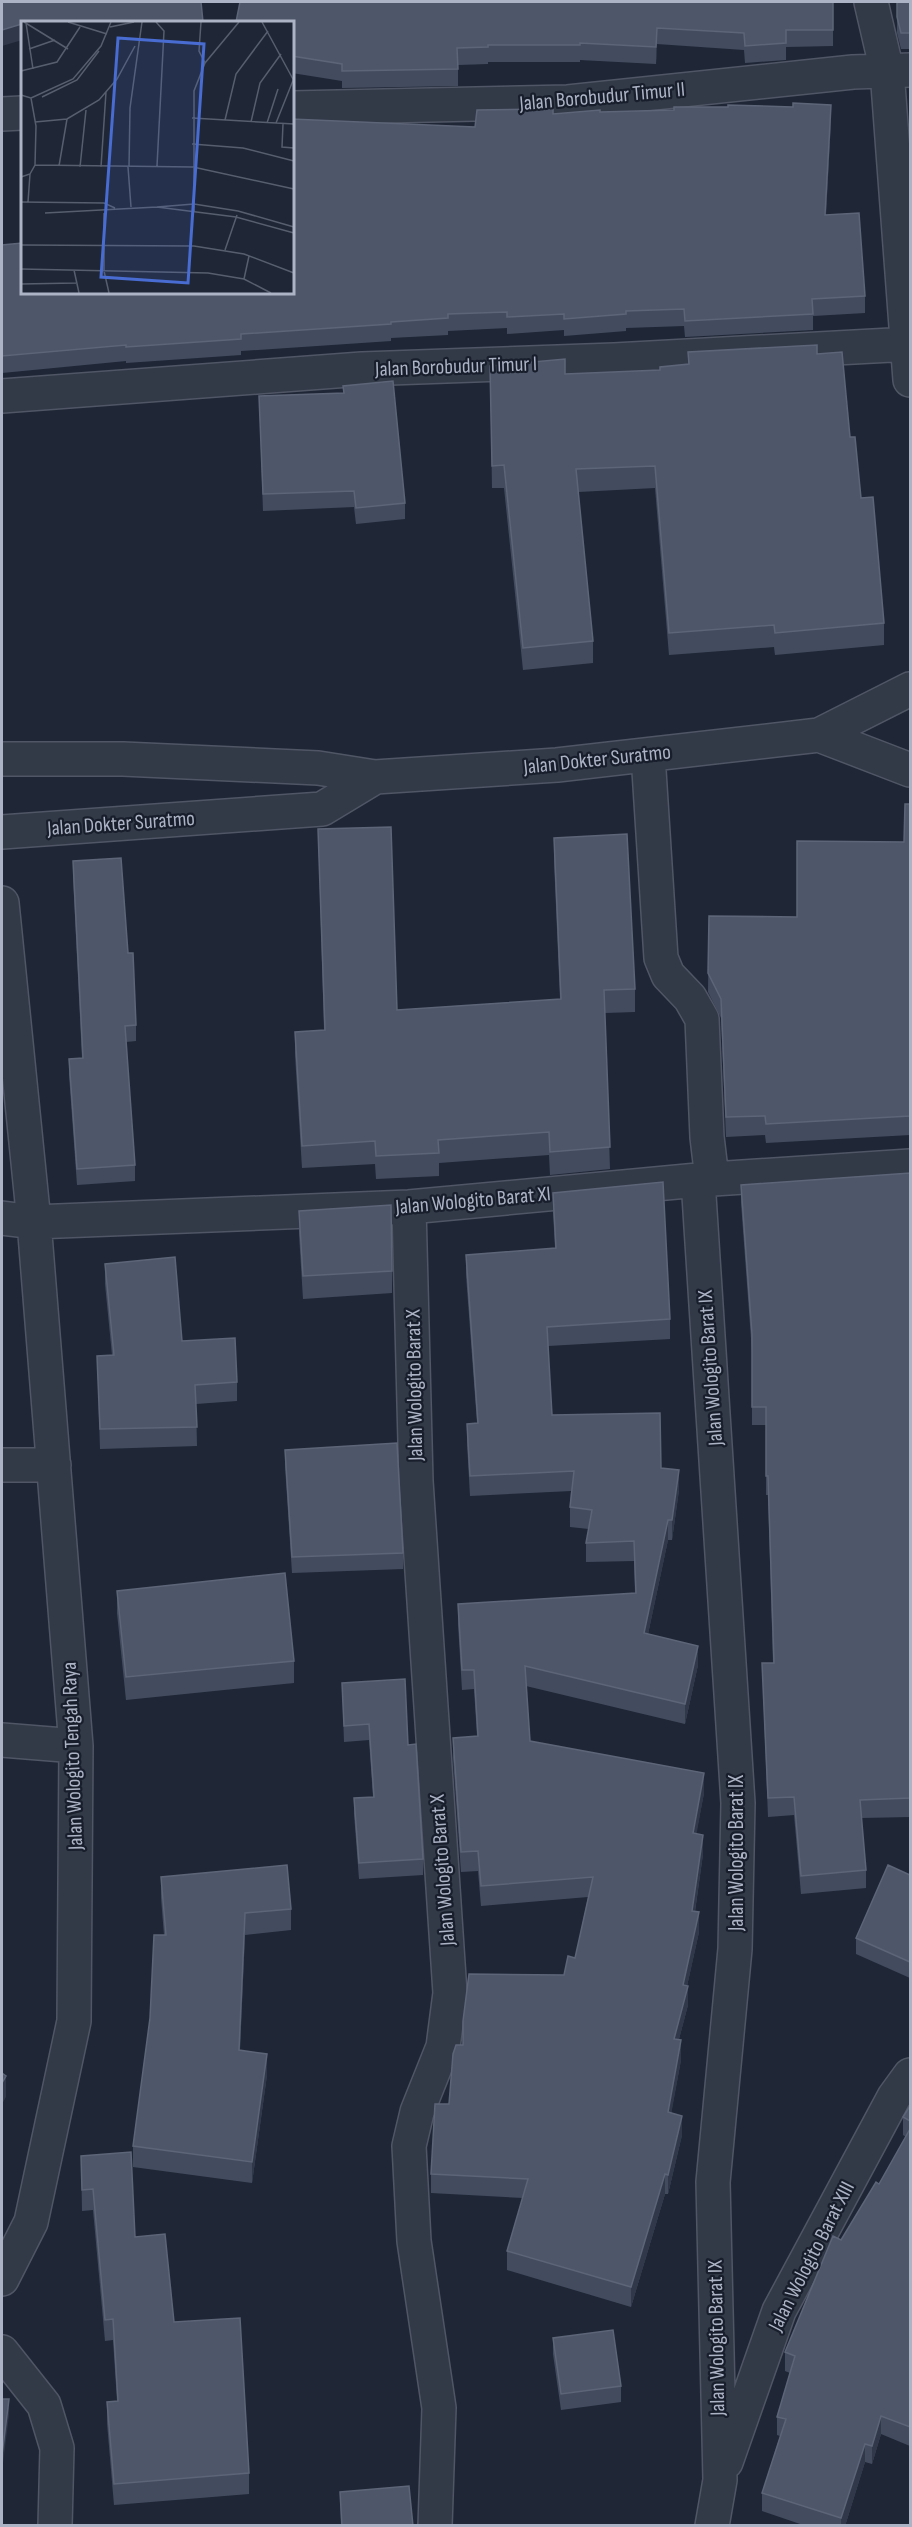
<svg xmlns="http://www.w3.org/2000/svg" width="912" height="2527" font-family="'Sofia Sans Condensed',sans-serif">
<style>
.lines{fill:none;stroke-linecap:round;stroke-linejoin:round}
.minor-casing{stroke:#505665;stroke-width:36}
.minor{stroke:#323947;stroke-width:33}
.wall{fill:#434c5f}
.shaded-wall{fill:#30384a}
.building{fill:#4e576a;stroke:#5d6578;stroke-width:1.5}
.labels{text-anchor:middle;stroke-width:4.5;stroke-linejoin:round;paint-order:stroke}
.street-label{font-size:21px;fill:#acb3c4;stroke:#181e2b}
.inset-road{fill:none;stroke:#575f6f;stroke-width:1.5}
.view{fill:#486cd2;fill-opacity:0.15;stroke:#486cd2;stroke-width:3}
.inset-edge{fill:none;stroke:#acb3c4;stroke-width:3}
</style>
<rect width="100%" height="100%" fill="#1f2736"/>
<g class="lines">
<defs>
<path id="minor" d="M 871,2 L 887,71 L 910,380
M 292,108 L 568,102 L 853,72 L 910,70
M 2,114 L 22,113
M 2,396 L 362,369 L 614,360 L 910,344
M 819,735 L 910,770
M 648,755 L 661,958 L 668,975 L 690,998 L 702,1019 L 707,1137 L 712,1179
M 2,759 L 123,759 L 318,768 L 375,777 L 557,765 L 819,735 L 910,689
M 2,832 L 322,809 L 375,777
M 2,903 L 34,1222 L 76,1746 L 74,2021 L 31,2222 L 2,2279
M 698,1180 L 738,1803 L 735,1949 L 713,2182 L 720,2480 L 712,2526
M 409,1207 L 416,1481 L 450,1993 L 443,2047 L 417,2112 L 409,2146 L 414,2241 L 439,2408 L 435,2526
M 2,1218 L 34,1222 L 409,1207 L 698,1180 L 910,1166
M 2,1465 L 54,1465
M 2,1740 L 76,1746
M 2,2352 L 44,2405 L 57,2448 L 55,2526
M 726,2462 L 779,2311 L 894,2097 L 910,2075"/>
</defs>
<use href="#minor" class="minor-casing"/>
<use href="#minor" class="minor"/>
</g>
<path class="wall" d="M 833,2 L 833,46 L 786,47 L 786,60 L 745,63 L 744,50 L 657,44 L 656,64 L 580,60 L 580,62 L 488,62 L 488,64 L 458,65 L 458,86 L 342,88 L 342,81 L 292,73 L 292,22 Z
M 897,2 L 910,2 L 910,52 L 910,49 L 901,49 L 897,33 Z
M 600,112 L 831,121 L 826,215 L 865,296 L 865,313 L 813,316 L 813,330 L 685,337 L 684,326 L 626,328 L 626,331 L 564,336 L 564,330 L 507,334 L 507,328 L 448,331 L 448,335 L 391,338 L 391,341 L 241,351 L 241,355 L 126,363 L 126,361 L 2,373 L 2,245 L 292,292 L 475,127 L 553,114 Z
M 688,352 L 817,354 L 850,437 L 884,623 L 884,645 L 775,655 L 774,647 L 669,655 L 655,488 L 578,492 L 593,641 L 593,663 L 523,670 L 504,488 L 492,488 L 490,366 L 565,374 L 660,370 L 688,364 Z
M 343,386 L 405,503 L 405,519 L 356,524 L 354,507 L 263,511 L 259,396 L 343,393 Z
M 910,804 L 910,1135 L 766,1143 L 765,1135 L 726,1137 L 721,1018 L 708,992 L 709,916 L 797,917 L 904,842 Z
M 318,829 L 397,1010 L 560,999 L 554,861 L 554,838 L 635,989 L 635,1012 L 605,1013 L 610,1169 L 550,1175 L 549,1155 L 439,1163 L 439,1176 L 376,1179 L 375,1164 L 302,1168 L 295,1055 L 295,1032 L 324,1030 Z
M 73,861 L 136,1025 L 136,1041 L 126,1042 L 135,1165 L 135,1181 L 77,1185 L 69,1075 L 69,1059 L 82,1058 L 73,877 Z
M 910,1173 L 910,1817 L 861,1818 L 866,1870 L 866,1888 L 801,1894 L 794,1815 L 768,1817 L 762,1663 L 773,1663 L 768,1495 L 766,1495 L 766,1425 L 752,1425 L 752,1352 L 741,1203 L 741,1185 Z
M 553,1193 L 670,1319 L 670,1339 L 548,1346 L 552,1415 L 661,1468 L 679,1490 L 672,1540 L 668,1540 L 648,1634 L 698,1665 L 685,1724 L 526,1686 L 530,1741 L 704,1793 L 696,1834 L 703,1854 L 695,1912 L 699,1932 L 687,1986 L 688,2005 L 679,2039 L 681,2060 L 671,2113 L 682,2135 L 668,2194 L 665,2194 L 631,2307 L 507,2270 L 507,2251 L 523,2198 L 431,2193 L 431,2174 L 463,2045 L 564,1975 L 575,1958 L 588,1897 L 481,1906 L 478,1871 L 461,1872 L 453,1758 L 453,1738 L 477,1736 L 474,1689 L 462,1690 L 458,1624 L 458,1604 L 635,1593 L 634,1561 L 586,1562 L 586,1543 L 589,1529 L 570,1527 L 570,1507 L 571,1491 L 470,1496 L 467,1443 L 467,1424 L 477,1423 L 466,1275 L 466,1255 L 555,1248 L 553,1212 Z
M 299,1211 L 392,1271 L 392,1293 L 303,1299 L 299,1234 Z
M 105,1264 L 182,1341 L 237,1382 L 237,1401 L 196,1404 L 197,1446 L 100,1449 L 97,1356 L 112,1355 L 105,1284 Z
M 285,1450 L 403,1553 L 403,1569 L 292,1573 L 285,1466 Z
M 117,1591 L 294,1661 L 294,1683 L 126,1700 L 117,1613 Z
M 342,1683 L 408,1745 L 423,1859 L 423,1875 L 359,1879 L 354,1814 L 354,1798 L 373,1797 L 369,1740 L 344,1742 Z
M 910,1875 L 910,1978 L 856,1954 L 856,1938 Z
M 161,1877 L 291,1909 L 291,1930 L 245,1935 L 240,2050 L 267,2075 L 252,2183 L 133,2167 L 133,2146 L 150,2018 L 164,1935 L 161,1898 Z
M 910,2106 L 910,2446 L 881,2434 L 872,2464 L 865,2462 L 845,2526 L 806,2526 L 762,2511 L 762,2493 L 780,2436 L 777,2435 L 777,2417 L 790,2373 L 785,2371 L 785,2352 L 841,2240 L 879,2184 L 906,2137 L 903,2135 L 903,2117 Z
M 81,2156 L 135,2237 L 174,2322 L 249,2473 L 249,2494 L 114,2505 L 107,2423 L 107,2402 L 117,2401 L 113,2340 L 105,2341 L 93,2210 L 82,2211 Z
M 553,2338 L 621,2386 L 621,2402 L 561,2410 L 553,2354 Z
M 340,2492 L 413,2526 L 341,2526 Z"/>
<path class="shaded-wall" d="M 22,24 L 22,40 L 2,46 L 2,30 Z
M 657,28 L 657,44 L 656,64 L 656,47 Z
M 831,105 L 831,121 L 825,232 L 825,215 Z
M 679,1470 L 679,1490 L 672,1540 L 672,1520 Z
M 668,1520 L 668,1540 L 644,1653 L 644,1633 Z
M 698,1646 L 698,1665 L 685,1724 L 685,1704 Z
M 704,1773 L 704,1793 L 693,1853 L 693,1833 Z
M 703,1835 L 703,1854 L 692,1931 L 692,1911 Z
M 699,1912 L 699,1932 L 684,2000 L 688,1986 L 688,2005 L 674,2058 L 674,2039 L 683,1985 Z
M 245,1913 L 245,1935 L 239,2071 L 239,2050 Z
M 681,2040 L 681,2060 L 668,2132 L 668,2112 Z
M 267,2054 L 267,2075 L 252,2183 L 252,2162 Z
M 6,2076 L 6,2097 L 2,2104 L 2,2083 Z
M 682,2116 L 682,2135 L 668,2194 L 668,2175 Z
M 665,2174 L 665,2194 L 631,2307 L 631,2287 Z
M 9,2399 L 9,2415 L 2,2471 L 2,2455 Z
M 881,2416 L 881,2434 L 872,2464 L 872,2446 Z
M 865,2444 L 865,2462 L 845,2526 L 841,2526 L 841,2518 Z"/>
<path class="building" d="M 2,2 L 201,2 L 203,22 L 22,22 L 22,24 L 2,30 Z
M 240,2 L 833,2 L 833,30 L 786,30 L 786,43 L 745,46 L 744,33 L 657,28 L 656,47 L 580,43 L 580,45 L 488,45 L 488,47 L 457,48 L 458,69 L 342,71 L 342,64 L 292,56 L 292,22 L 236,22 Z
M 897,2 L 910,2 L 910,36 L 910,33 L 901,33 L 897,17 Z
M 793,103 L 831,105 L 825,215 L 859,213 L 865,296 L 812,299 L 813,314 L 685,321 L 684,309 L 626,311 L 626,314 L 564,319 L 564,314 L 507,317 L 507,312 L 448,314 L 448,318 L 391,322 L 391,324 L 241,334 L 241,339 L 126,347 L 126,345 L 2,356 L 2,245 L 22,243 L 22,292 L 292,292 L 292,119 L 475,127 L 477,110 L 553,109 L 553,114 L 600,110 L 600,112 L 674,110 L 674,107 L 728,107 L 728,105 L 793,107 Z
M 817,345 L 817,354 L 842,352 L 850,437 L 855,437 L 861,498 L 873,497 L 884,623 L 775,633 L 774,625 L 669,633 L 655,466 L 576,469 L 593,641 L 523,648 L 504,465 L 492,466 L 490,366 L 565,359 L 565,374 L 660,370 L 660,367 L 689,364 L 688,352 Z
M 393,381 L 405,503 L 356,508 L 354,491 L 263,494 L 259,396 L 344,393 L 343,386 Z
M 905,804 L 910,804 L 910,1116 L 766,1124 L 765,1116 L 726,1117 L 721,999 L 708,973 L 709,916 L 797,917 L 797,841 L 904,842 Z
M 391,827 L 397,1010 L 561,999 L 554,838 L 627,834 L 635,989 L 604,990 L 610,1147 L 550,1152 L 549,1132 L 438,1140 L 439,1153 L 376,1156 L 375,1141 L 302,1146 L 295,1032 L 325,1030 L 318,829 Z
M 121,858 L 128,953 L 133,953 L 136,1025 L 125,1026 L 135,1165 L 77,1169 L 69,1059 L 83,1058 L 73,861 Z
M 910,1173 L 910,1798 L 860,1800 L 866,1870 L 801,1876 L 794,1797 L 768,1798 L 762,1663 L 774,1663 L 768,1476 L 766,1476 L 766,1407 L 752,1407 L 752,1334 L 741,1185 Z
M 663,1182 L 670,1319 L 547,1327 L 552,1415 L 660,1413 L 661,1468 L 679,1470 L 672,1520 L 668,1520 L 644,1633 L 698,1646 L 685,1704 L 525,1666 L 530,1741 L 704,1773 L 693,1833 L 703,1835 L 692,1911 L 699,1912 L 683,1985 L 688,1986 L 674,2039 L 681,2040 L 668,2112 L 682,2116 L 668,2175 L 665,2174 L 631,2287 L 507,2251 L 528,2179 L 431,2174 L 435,2104 L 449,2104 L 453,2054 L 456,2045 L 463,2045 L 463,2021 L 469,1974 L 564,1975 L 568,1956 L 575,1958 L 593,1877 L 481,1886 L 478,1851 L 461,1852 L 453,1738 L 478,1736 L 474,1670 L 462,1670 L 458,1604 L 636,1593 L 634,1541 L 586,1543 L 592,1510 L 570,1507 L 574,1471 L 470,1476 L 467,1424 L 478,1423 L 466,1255 L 556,1248 L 553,1193 Z
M 391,1205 L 392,1271 L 303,1276 L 299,1211 Z
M 175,1257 L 182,1341 L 235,1338 L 237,1382 L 195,1385 L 197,1427 L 100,1429 L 97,1356 L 114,1355 L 105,1264 Z
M 397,1443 L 403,1553 L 292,1557 L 285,1450 Z
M 285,1573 L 294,1661 L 126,1677 L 117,1591 Z
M 405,1679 L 408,1745 L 416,1744 L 423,1859 L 359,1863 L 354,1798 L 374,1797 L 369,1724 L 344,1726 L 342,1683 Z
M 287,1865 L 291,1909 L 245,1913 L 239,2050 L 267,2054 L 252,2162 L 133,2146 L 150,2018 L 154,1935 L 166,1935 L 161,1877 Z
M 888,1865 L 910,1875 L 910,1962 L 856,1938 Z
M 2,2073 L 6,2076 L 2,2083 Z
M 910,2106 L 910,2121 L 903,2117 Z
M 910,2129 L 910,2427 L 881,2416 L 872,2446 L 865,2444 L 841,2518 L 762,2493 L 786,2419 L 777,2417 L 795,2356 L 785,2352 L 833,2236 L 841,2240 L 876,2182 L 879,2184 Z
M 131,2152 L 135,2237 L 165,2234 L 174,2322 L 240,2318 L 249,2473 L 114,2484 L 107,2402 L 118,2401 L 113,2319 L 105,2320 L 93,2189 L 82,2190 L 81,2156 Z
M 613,2330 L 621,2386 L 561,2394 L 553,2338 Z
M 2,2399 L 9,2399 L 2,2455 Z
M 409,2486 L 413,2526 L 342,2526 L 340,2492 Z"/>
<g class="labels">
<g class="street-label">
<text transform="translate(602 96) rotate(-5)" y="7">Jalan Borobudur Timur II</text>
<text transform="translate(456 366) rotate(-2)" y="7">Jalan Borobudur Timur I</text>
<text transform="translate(597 759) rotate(-6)" y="7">Jalan Dokter Suratmo</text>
<text transform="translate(121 823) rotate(-4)" y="7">Jalan Dokter Suratmo</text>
<text transform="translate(473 1200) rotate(-5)" y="7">Jalan Wologito Barat XI</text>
<text transform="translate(710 1368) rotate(-94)" y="7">Jalan Wologito Barat IX</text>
<text transform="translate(414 1385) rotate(-91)" y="7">Jalan Wologito Barat X</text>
<text transform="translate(72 1756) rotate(-92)" y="7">Jalan Wologito Tengah Raya</text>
<text transform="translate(736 1853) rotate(-90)" y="7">Jalan Wologito Barat IX</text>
<text transform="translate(442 1870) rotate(-94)" y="7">Jalan Wologito Barat X</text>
<text transform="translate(811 2256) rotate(-63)" y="7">Jalan Wologito Barat XIII</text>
<text transform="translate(716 2338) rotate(-91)" y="7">Jalan Wologito Barat IX</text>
</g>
</g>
<g transform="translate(21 21)">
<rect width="273" height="273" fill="#1f2736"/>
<path class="inset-road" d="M 3,1 L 47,28M 47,1 L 86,13M 135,1 L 143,10 L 136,145M 180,1 L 178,30 L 184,42M 241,1 L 273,60M 5,2 L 12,48M 89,6 L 113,1M 8,28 L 34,19M 0,50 L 36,41 L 59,6M 0,74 L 10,77 L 15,105 L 14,144 L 9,153 L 0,156M 21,76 L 56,59 L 78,30M 10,77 L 52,58 L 80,25 L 90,1M 171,97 L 273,103M 204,99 L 215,53 L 247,10M 14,101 L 46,98 L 78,79 L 96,58 L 114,25M 230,101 L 239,62 L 260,33M 246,102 L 257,68M 255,102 L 273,57M 262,103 L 261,126 L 273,127M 171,123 L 222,127 L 273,140M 14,144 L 172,146 L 273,168M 38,145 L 46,98M 59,146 L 65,89M 80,146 L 85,71M 107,146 L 110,186M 108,146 L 109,87 L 121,1M 0,181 L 83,182 L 94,187M 7,181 L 9,153M 136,186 L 173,183 L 217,190 L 273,206M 173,190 L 173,70 L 184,42 L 218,1M 24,192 L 136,186 L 215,196 L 273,212M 83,192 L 83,250 L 88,272M 0,224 L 173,225 L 223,233 L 273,252M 204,229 L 216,194M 0,248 L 187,252 L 223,258 L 250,272M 53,249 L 58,272M 223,258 L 228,235M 0,263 L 55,262"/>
<path class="view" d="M 97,17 L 183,23 L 167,262 L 80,256 Z"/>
<rect width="273" height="273" class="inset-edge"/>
</g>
<rect width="912" height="2527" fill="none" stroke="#acb3c4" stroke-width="6"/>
</svg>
